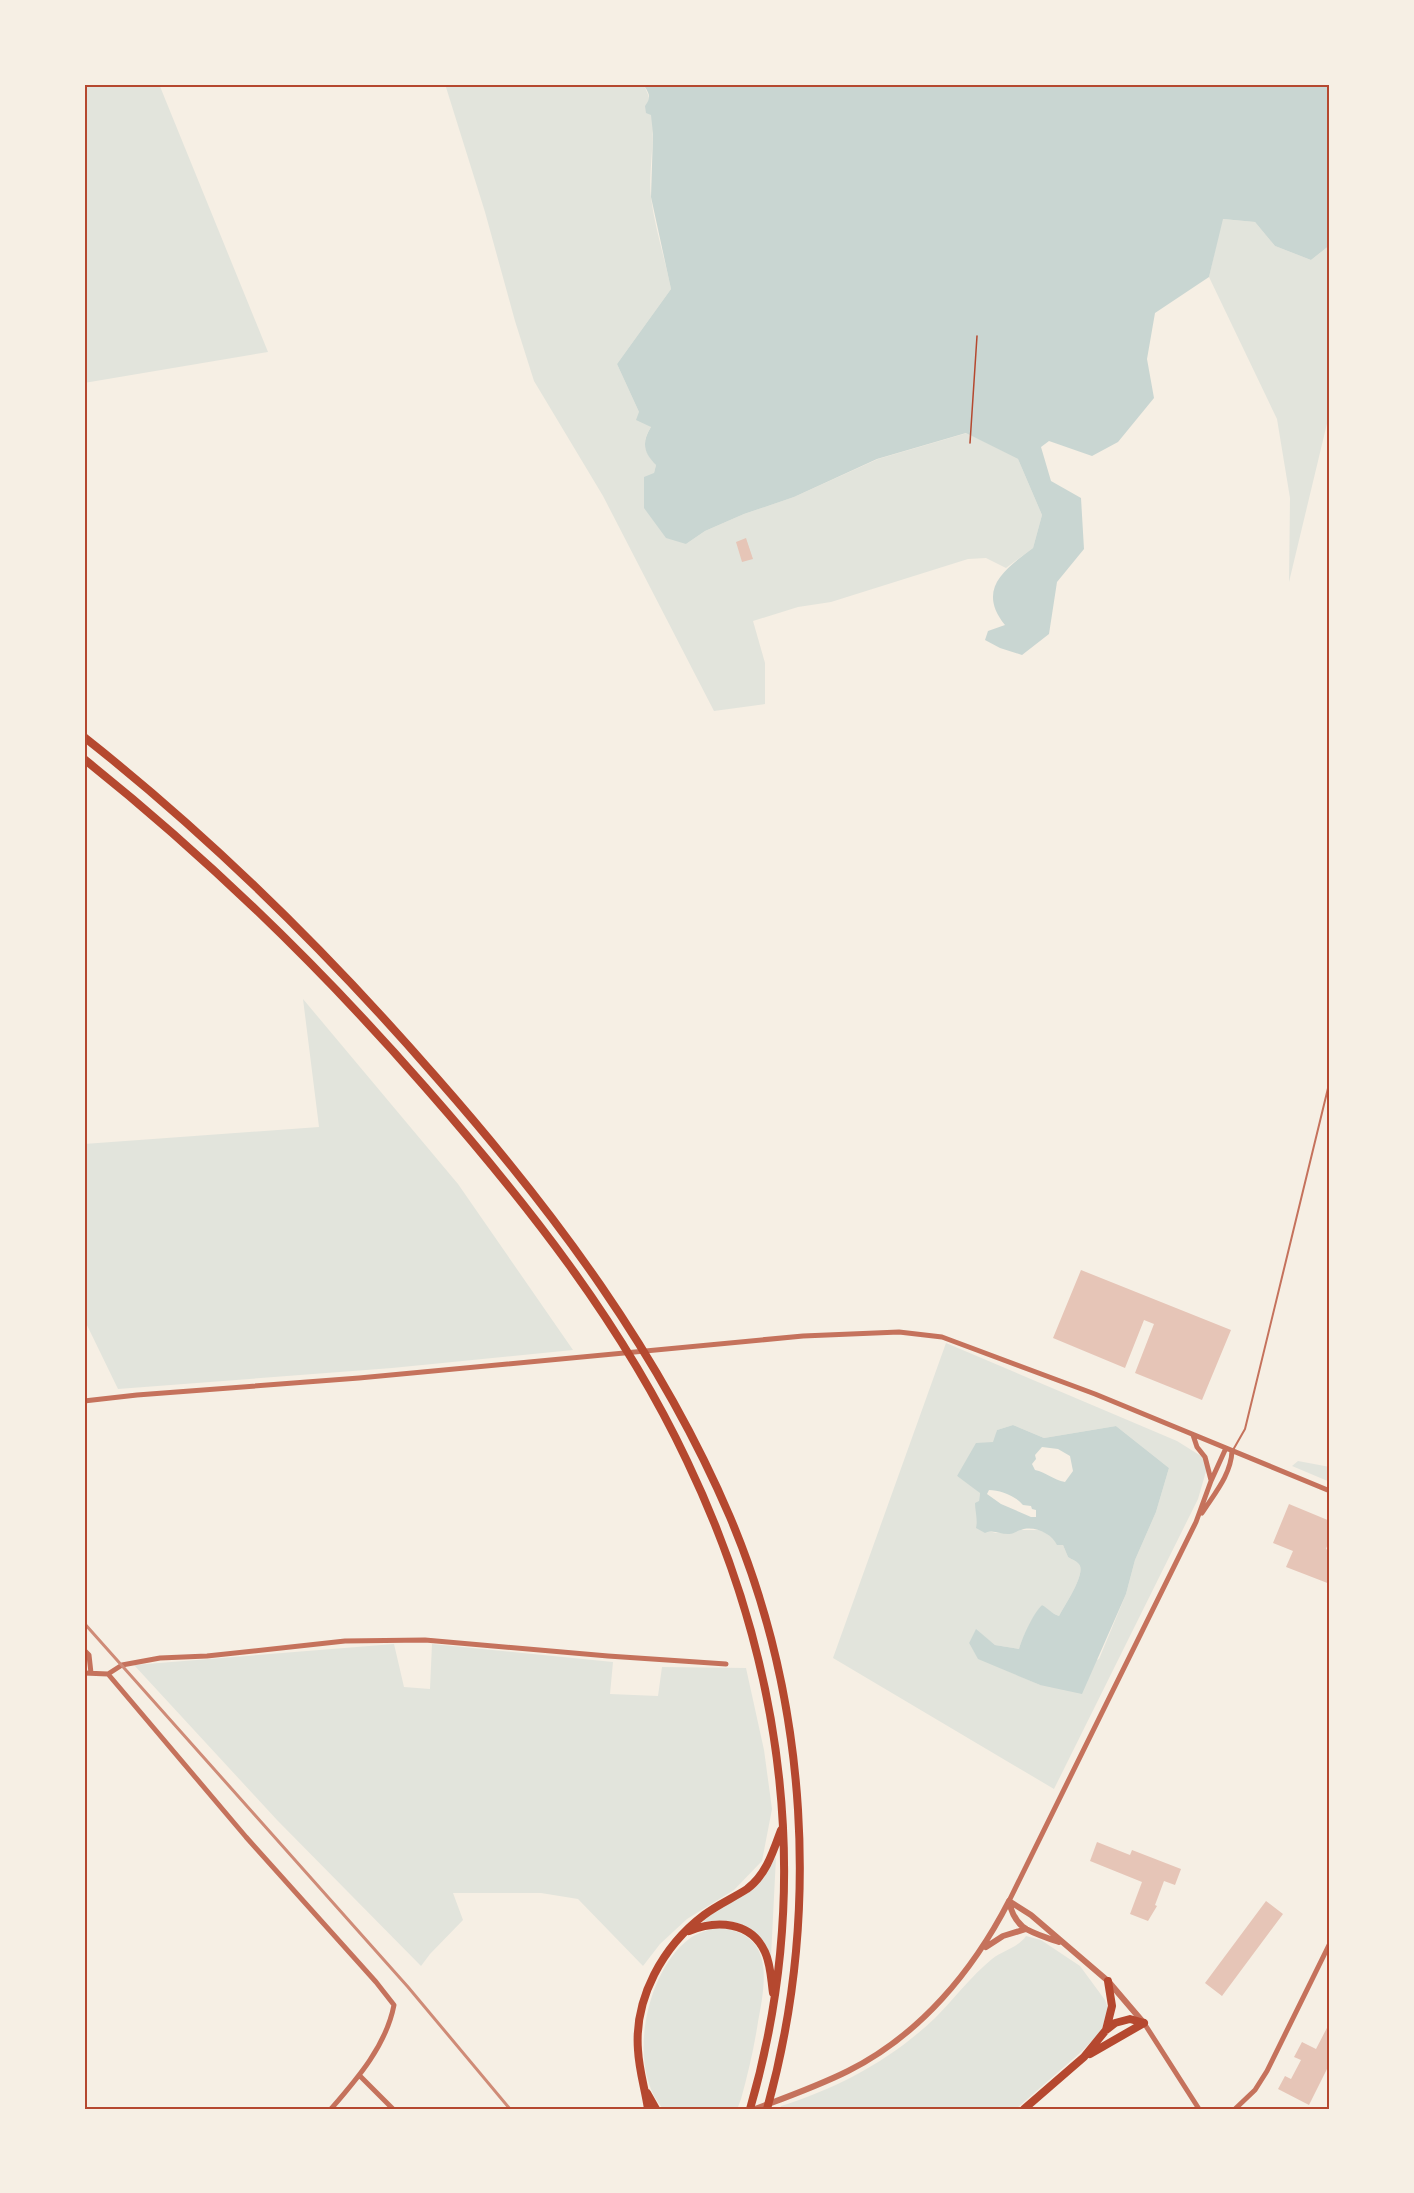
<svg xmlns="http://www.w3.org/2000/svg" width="1414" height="2193" font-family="'Fira Sans',sans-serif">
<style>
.green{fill:#e2e4dc;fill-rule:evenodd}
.water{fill:#c9d6d2;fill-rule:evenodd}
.building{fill:#e6c5b7}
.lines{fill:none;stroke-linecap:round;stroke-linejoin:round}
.path{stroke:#b5482f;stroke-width:1.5}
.service{stroke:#c5725c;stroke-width:2}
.minor{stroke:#c5725c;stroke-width:5}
.tertiary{stroke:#c5725c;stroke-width:6}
.trunk{stroke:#b5482f;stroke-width:8}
.rail{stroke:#cf8b77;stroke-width:3}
.neatline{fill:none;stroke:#b5482f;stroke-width:2}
</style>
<rect width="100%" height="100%" fill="#f6efe4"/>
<path class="green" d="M 84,84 L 159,84 L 268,352 L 84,383 Z
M 445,84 L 643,84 C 662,115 647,164 651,198 C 655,228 665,259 671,289 L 617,364 L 639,412 L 651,427 C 641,442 644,452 656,465 L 654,473 L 686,544 L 705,531 L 744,514 L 794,497 L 878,459 L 967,433 L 1018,459 L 1042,515 L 1033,548 L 1006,568 L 986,558 L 968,559 L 831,602 L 798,607 L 753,621 L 765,663 L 765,704 L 714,711 L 603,496 L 534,381 L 515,321 L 485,212 Z
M 1222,219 L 1255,222 L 1275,246 L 1311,260 L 1330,245 L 1330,411 L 1289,582 L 1290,498 L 1277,419 L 1209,277 Z
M 303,999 L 458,1184 L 573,1350 L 392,1368 L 118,1389 L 84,1319 L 84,1144 L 319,1127 Z
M 946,1343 L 1177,1441 L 1209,1461 L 1198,1499 L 1054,1789 L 833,1658 ZM 1013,1425 L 1044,1438 L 1116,1426 L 1169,1468 L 1156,1512 L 1135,1560 L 1126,1594 L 1099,1659 L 1040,1685 L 978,1658 L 969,1643 L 976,1630 L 995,1645 L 1019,1649 C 1022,1639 1035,1612 1042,1605 L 1050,1612 L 1059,1616 C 1064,1606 1084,1577 1080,1566 C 1078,1561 1072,1560 1068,1557 L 1063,1545 L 1041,1530 L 1020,1530 L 996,1533 L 977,1528 L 980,1492 L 957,1476 L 994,1443 L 997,1430 Z
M 1298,1461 L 1330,1467 L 1330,1482 L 1292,1466 Z
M 394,1644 L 404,1687 L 430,1689 L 432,1644 L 613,1662 L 610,1694 L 658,1696 L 662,1667 L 746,1668 L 764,1750 L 772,1809 L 762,1861 L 734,1890 L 687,1919 L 660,1944 L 643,1966 L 578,1899 L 541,1893 L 453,1893 L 463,1920 L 430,1954 L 421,1966 L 277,1820 L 134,1665 Z
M 776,1857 L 771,1957 C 758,1927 737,1916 704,1922 L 704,1919 L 757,1886 Z
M 715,1928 C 775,1930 766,1980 758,2022 C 754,2048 748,2074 741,2099 L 738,2107 L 730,2109 L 663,2109 C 626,2067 646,1971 689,1939 C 696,1933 706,1931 715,1928 Z
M 1026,1936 L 1041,1940 L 1080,1966 L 1105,2000 L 1108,2009 L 1102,2031 L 1081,2052 L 1016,2109 L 780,2109 L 781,2106 C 838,2088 891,2060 935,2018 C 954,1999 971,1976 992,1959 C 1003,1950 1019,1947 1026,1936 Z"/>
<path class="water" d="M 643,84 L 1330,84 L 1330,245 L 1311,260 L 1275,246 L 1255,222 L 1223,219 L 1209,277 L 1155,313 L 1147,359 L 1154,398 L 1118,442 L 1092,456 L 1049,441 L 1041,447 L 1051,481 L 1081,498 L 1084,549 L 1057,582 L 1049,634 L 1022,655 L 1000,648 L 985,640 L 988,631 L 1005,625 C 976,589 1005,569 1033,548 L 1042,515 L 1018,459 L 966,433 L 877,459 L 794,497 L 744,514 L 705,531 L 686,544 L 666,538 L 644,508 L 644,477 L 654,473 L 656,465 C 644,453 641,443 651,427 L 636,420 L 639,412 L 617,364 L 671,289 L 651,197 L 653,134 L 651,115 L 646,113 L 645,106 C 652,97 649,93 643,84 Z
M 1013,1425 L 1044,1438 L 1116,1426 L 1169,1468 L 1156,1512 L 1135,1560 L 1126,1594 L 1082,1694 L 1040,1685 L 978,1659 L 969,1643 L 976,1629 L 995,1645 L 1019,1649 C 1022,1638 1034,1612 1042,1605 C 1049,1609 1052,1614 1059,1616 C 1064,1606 1084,1577 1080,1566 C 1078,1561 1072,1560 1068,1557 L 1063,1545 L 1057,1545 C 1052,1534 1034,1525 1021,1530 C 1016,1531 1014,1534 1008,1534 C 999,1534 993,1529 985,1533 L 976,1528 C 978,1520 975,1511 975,1503 L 979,1501 L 980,1493 L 957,1476 L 976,1443 L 993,1442 L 997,1430 ZM 1042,1447 L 1058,1449 L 1070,1456 L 1073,1471 L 1065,1482 C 1053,1480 1046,1472 1035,1470 L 1032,1464 L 1036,1459 L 1035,1455 ZM 989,1490 C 1000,1490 1016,1496 1023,1505 L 1031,1506 L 1032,1509 L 1036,1510 L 1036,1517 L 1031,1517 L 1001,1504 L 987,1494 Z"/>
<path class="building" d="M 746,538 L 753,559 L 742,562 L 736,542 Z
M 1081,1270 L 1231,1330 L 1202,1400 L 1135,1373 L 1154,1324 L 1144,1320 L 1125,1368 L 1053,1338 Z
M 1289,1504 L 1330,1521 L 1330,1538 L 1326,1549 L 1330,1551 L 1330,1584 L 1286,1567 L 1293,1551 L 1273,1543 Z
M 1097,1842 L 1130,1855 L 1132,1850 L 1181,1869 L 1175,1885 L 1164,1881 L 1155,1905 L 1157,1906 L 1148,1921 L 1130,1914 L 1142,1882 L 1090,1861 Z
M 1266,1901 L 1283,1914 L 1222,1996 L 1205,1983 Z
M 1330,2022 L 1330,2063 L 1309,2105 L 1278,2089 L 1285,2076 L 1291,2079 L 1301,2060 L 1294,2057 L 1302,2042 L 1316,2049 Z"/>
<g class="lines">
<path class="path" d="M 970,443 L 977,336"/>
<path class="service" d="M 1233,1450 L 1245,1429 L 1330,1080"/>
<path class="minor" d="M 84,1401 L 137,1395 L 359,1378 L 803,1336 L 899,1332 L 942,1337 L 1095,1394 L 1330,1491
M 1193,1435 L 1197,1447 L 1205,1457 L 1211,1480
M 1202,1513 C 1214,1494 1231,1475 1232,1451
M 84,1650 L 89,1655 L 91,1673
M 84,1673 L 108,1674 L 122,1665 L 160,1658 L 207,1656 L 345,1641 L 425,1640 L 608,1656 L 726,1664
M 108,1674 L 246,1837 L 376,1982 L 394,2005 C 386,2046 357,2079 331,2109
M 1009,1901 L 1196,1522 L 1211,1481 L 1226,1448
M 1144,2023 L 1199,2109
M 360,2076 L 393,2109
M 1235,2109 L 1255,2090 L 1267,2071 L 1330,1943"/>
<path class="tertiary" d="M 1009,1901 L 1031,1915 L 1108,1981 L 1143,2022
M 1009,1901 C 1015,1931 1032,1932 1059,1942
M 986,1947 L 1003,1936 L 1026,1929
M 755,2109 C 787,2097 818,2086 848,2071 C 920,2035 973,1971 1009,1901"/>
<path class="trunk" d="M 84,737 C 212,838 329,954 436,1077 C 553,1210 660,1353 730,1517 C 808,1702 821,1915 767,2109
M 84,759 C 208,858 321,968 425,1087 C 525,1201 622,1323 687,1461 C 785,1666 814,1889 750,2109
M 689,1931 C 716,1920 751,1921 765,1952 C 771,1965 771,1980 773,1993
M 1106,2030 L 1112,2006 L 1108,1981
M 1090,2054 L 1144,2023
M 647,2093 L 656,2109
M 648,2109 C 645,2089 639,2070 638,2050 C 634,1998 663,1946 704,1915 C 717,1905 733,1898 747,1889 C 766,1875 773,1852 781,1830
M 1024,2109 L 1084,2057 L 1106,2030 L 1115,2023 L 1130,2019 L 1144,2023"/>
<path class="rail" d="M 84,1623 L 408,1987 L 510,2109"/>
</g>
<rect width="1414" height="2193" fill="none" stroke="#f6efe4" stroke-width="171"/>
<rect x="86" y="86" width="1242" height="2022" class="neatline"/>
</svg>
